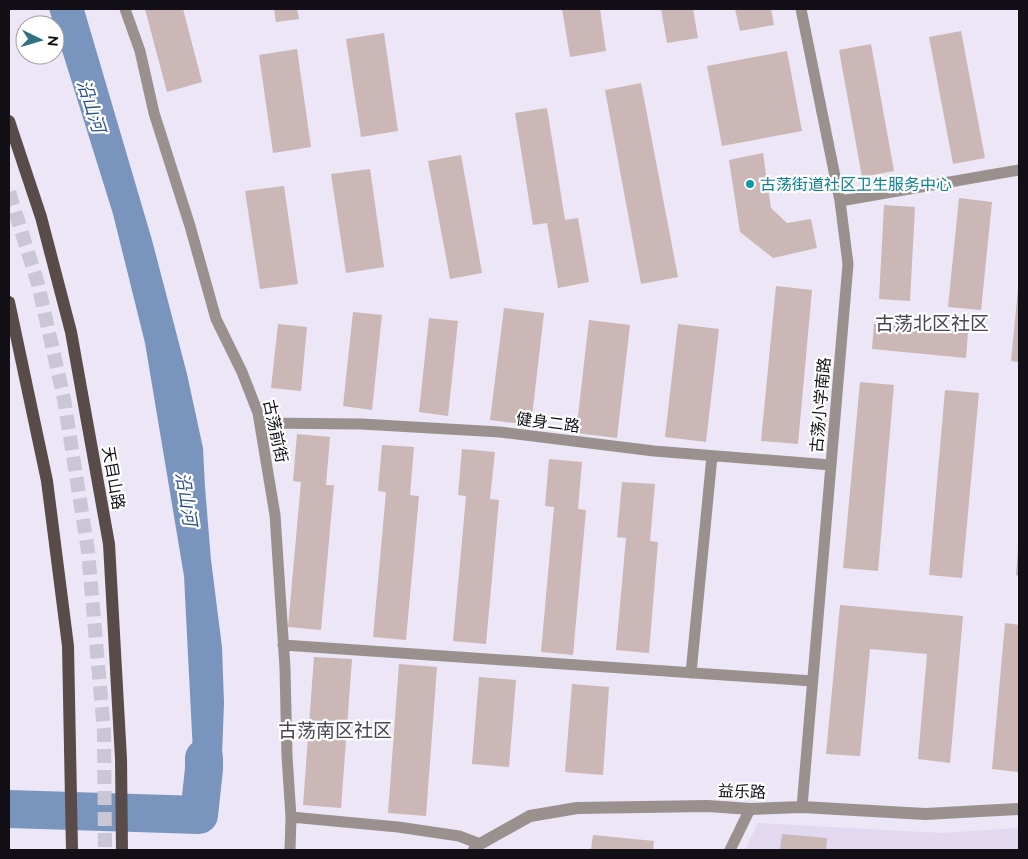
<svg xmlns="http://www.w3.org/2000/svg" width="1028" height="859" font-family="Raleway,'Noto Sans SC',sans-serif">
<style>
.built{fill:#e2d8f0}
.water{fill:#7995be}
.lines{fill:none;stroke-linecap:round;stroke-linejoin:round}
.river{stroke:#7995be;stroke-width:38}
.building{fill:#cbb7b5}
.trunk-tunnel{stroke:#cbc6d5;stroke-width:14;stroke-dasharray:14 7;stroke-linecap:butt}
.service{stroke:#9a918f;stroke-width:11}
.tertiary{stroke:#9a918f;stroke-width:12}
.primary{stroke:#594b47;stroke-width:12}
.culture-dot{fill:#0f9aa8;stroke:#fff;stroke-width:2}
.labels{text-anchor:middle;stroke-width:4.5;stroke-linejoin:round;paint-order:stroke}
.culture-label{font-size:16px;fill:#0d838f;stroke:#fff;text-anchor:start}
.street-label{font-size:16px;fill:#121016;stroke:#fff}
.water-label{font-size:18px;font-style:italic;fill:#31548b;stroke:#fff}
.quarter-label{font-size:19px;fill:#4a4552;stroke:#fff}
</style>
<rect width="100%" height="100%" fill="#ece6f7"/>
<path class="built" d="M 758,823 L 942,833 L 1019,828 L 1019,850 L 745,850 Z"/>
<path class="water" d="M 49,9 L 84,9 L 152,240 L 187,374 L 203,448 L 205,487 L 211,560 L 222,647 L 224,703 L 222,756 L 215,811 L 189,807 L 193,785 L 193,753 L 184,576 L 145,343 L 113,214 Z"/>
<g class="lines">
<path class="river" d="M 9,809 L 199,815 L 204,769 L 204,758"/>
</g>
<path class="building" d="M 145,9 L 183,9 L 202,82 L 167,92 Z
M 274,9 L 297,9 L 299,19 L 276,22 Z
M 562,9 L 600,9 L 606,51 L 570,57 Z
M 661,9 L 693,9 L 698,38 L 667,43 Z
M 735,9 L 771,9 L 774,25 L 740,31 Z
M 961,31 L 985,158 L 953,164 L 929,37 Z
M 384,33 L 398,131 L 361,137 L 346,39 Z
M 871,44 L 894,171 L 862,177 L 839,50 Z
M 297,49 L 311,147 L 273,153 L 259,55 Z
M 787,51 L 802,131 L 722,146 L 707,66 Z
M 641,83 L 678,277 L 641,284 L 605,90 Z
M 547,108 L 565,220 L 578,218 L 589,282 L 558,288 L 547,223 L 533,225 L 515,113 Z
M 763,153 L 771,208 L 787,223 L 811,219 L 817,248 L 773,258 L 740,232 L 729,160 Z
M 461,155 L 482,273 L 450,279 L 428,161 Z
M 370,169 L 384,267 L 346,273 L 331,174 Z
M 284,186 L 298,284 L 260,289 L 245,191 Z
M 959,198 L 992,202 L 981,310 L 948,307 Z
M 884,205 L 915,207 L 910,301 L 879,299 Z
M 776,286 L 812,290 L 798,444 L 761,441 Z
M 1018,289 L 1019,289 L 1019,362 L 1011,361 Z
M 504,308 L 544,313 L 531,425 L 490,420 Z
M 353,312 L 382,315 L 372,410 L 343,406 Z
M 429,318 L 458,321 L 448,416 L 419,412 Z
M 589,320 L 630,325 L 617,438 L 576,433 Z
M 278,324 L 307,327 L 301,391 L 271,388 Z
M 678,324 L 719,329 L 706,442 L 665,437 Z
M 874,324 L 968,332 L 966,358 L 872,349 Z
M 860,382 L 894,385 L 878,571 L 843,568 Z
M 945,390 L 979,393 L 962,578 L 929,575 Z
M 297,434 L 330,437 L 326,485 L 334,485 L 321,630 L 288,627 L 301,482 L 293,481 Z
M 382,445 L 414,447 L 410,495 L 419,496 L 406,640 L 373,637 L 386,492 L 378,491 Z
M 462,449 L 495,452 L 490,499 L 499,500 L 486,644 L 453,641 L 466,496 L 458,495 Z
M 549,459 L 582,462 L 578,509 L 586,510 L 573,655 L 541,652 L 554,507 L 545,506 Z
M 622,482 L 655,484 L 650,541 L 658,542 L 649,653 L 616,650 L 626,538 L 617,537 Z
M 1018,549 L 1019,550 L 1019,576 L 1016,575 Z
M 840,605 L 963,616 L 950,763 L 918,759 L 927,654 L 870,649 L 860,756 L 826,754 Z
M 1005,623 L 1019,625 L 1019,772 L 992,769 Z
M 314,657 L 352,659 L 341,808 L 303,805 Z
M 399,664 L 437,667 L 426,816 L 388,813 Z
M 479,677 L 516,680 L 509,767 L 472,764 Z
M 572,684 L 609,687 L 603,775 L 565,772 Z
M 782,834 L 827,838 L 826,850 L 780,850 Z
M 593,835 L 654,841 L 653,850 L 591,850 Z"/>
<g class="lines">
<path class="trunk-tunnel" d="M 9,192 L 38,284 L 64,399 L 88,551 L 104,732 L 105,850"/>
<path class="service" d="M 125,9 L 140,51 L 154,113 L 190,226 L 216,319 L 242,372 L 258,413 L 275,515 L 285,668 L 287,756 L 291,817 L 290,850
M 801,9 L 840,201 L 848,264 L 802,807
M 840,201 L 1019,170
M 260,423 L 361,424 L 500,432 L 654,451 L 831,465
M 283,645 L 812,681
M 691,673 L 712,456
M 291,817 L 398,827 L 459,836 L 480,844
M 730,850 L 750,809"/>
<path class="tertiary" d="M 474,850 L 480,844 L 530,816 L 577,808 L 708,806 L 750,809 L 802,807 L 925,814 L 1019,809"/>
<path class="primary" d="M 9,121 L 41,217 L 71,332 L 109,544 L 121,759 L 122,850
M 9,302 L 47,481 L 68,646 L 72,850"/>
</g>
<circle class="culture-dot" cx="750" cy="184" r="5"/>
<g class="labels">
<g class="culture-label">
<text x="760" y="190">古荡街道社区卫生服务中心</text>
</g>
<g class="street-label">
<text transform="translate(820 405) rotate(-85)" y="6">古荡小学南路</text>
<text transform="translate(548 422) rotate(7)" y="6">健身二路</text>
<text transform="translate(276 431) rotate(78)" y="6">古荡前街</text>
<text transform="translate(114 478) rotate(80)" y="6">天目山路</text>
<text transform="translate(742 791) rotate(2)" y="6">益乐路</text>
</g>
<g class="water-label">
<text transform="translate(91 106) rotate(72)" y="6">沿山河</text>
<text transform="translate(186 499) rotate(81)" y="6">沿山河</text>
</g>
<g class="quarter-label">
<text x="932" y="330">古荡北区社区</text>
<text x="335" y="737">古荡南区社区</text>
</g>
</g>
<rect width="1028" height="859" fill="none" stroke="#121016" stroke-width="20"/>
<g transform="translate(40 40) rotate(95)"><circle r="24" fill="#ffffff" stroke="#a09fa2"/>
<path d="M0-4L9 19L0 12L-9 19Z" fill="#327286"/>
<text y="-8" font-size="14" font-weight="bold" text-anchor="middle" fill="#121016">N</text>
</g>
</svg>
